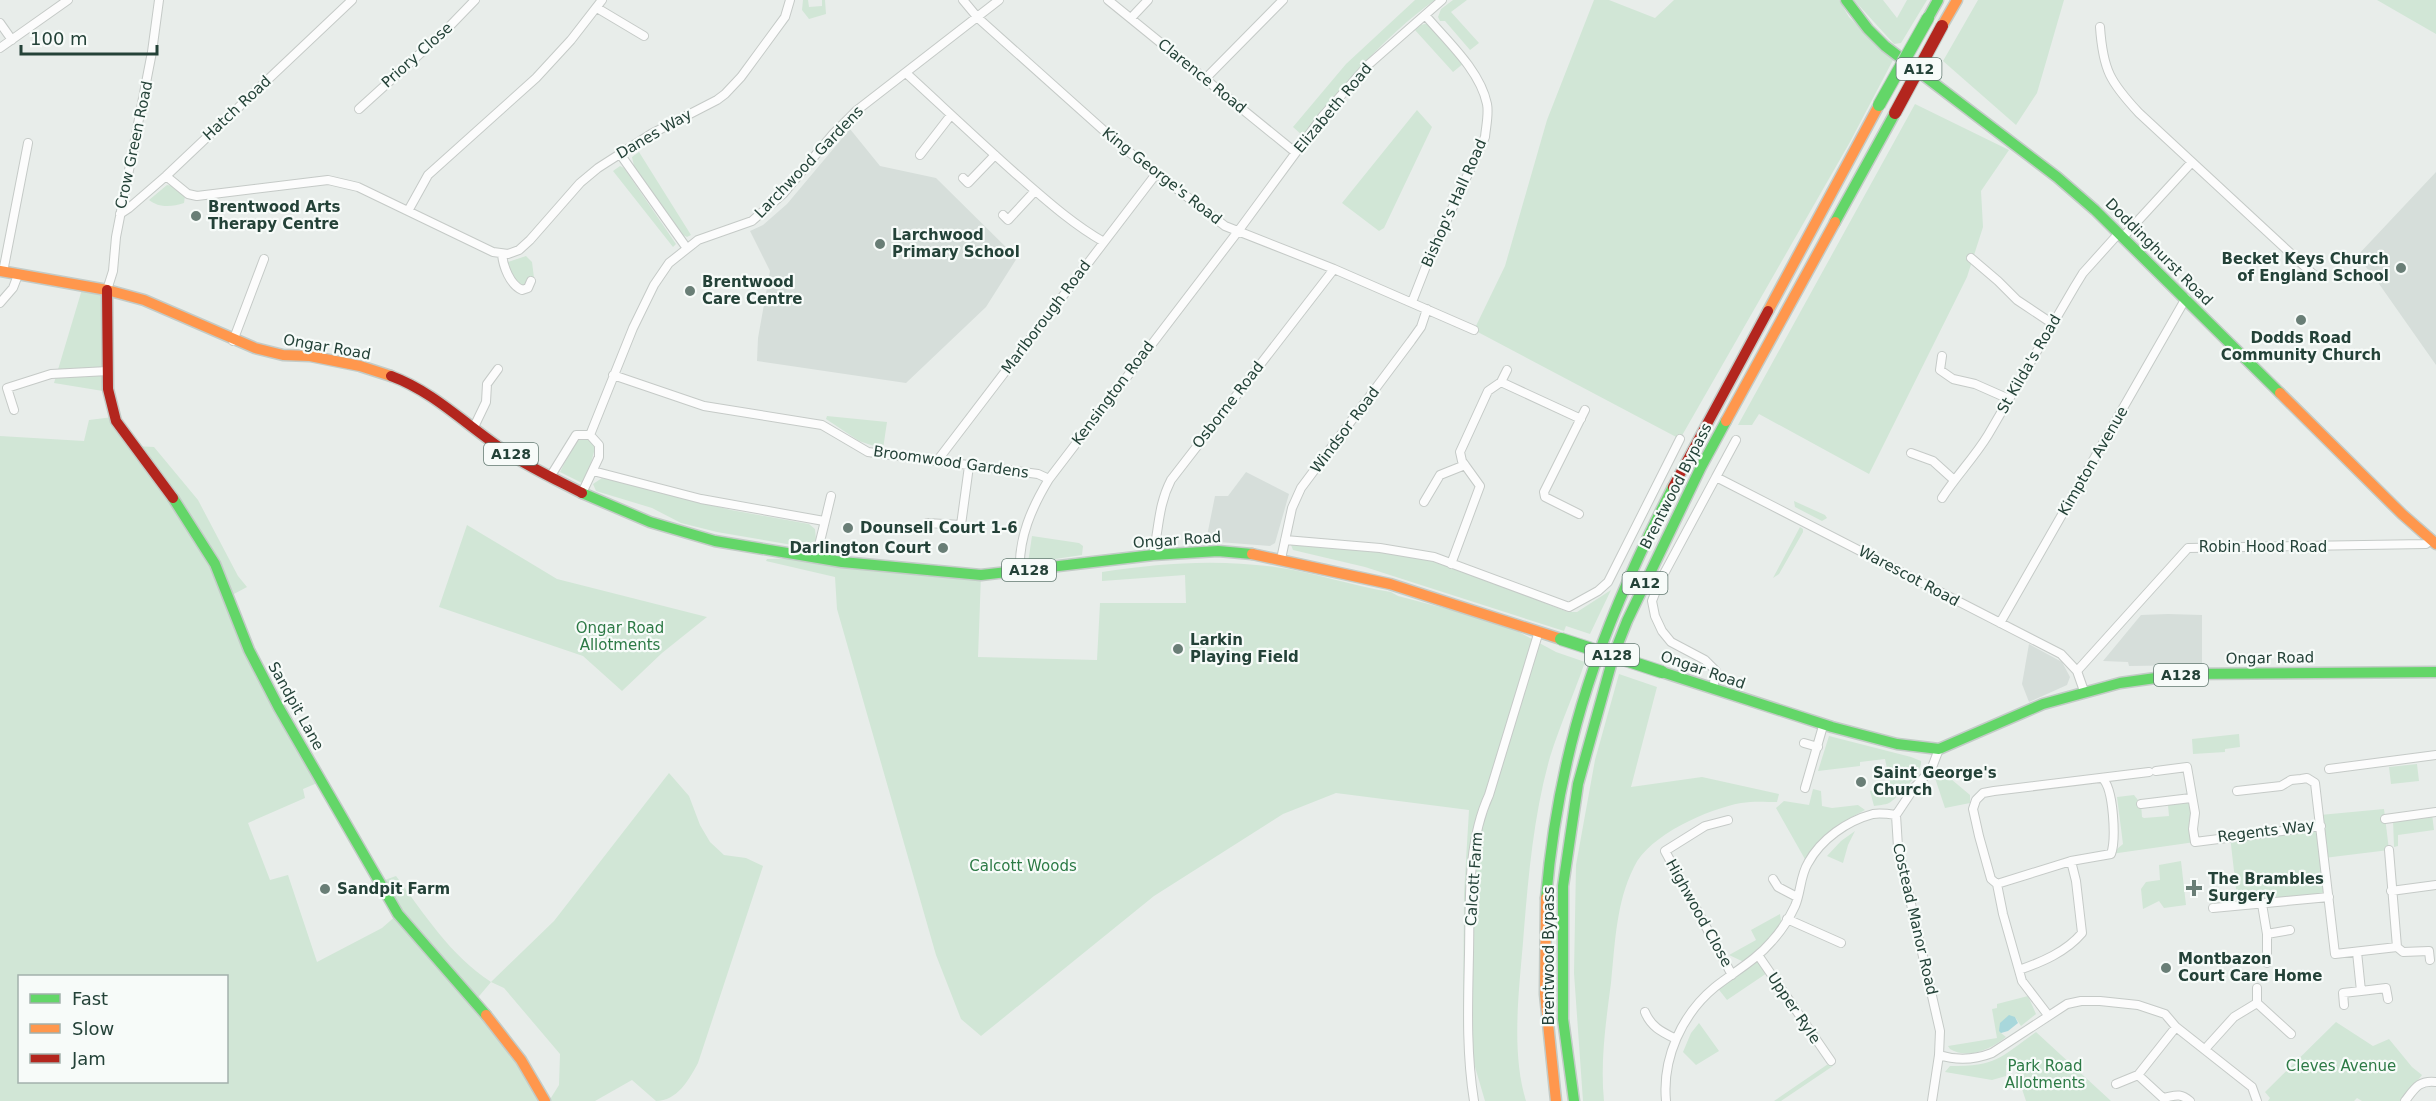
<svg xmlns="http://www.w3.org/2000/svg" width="2436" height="1101" font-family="'DejaVu Sans',sans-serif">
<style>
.built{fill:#d6deda}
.green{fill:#d1e6d6;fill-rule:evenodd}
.water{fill:#a8d7db}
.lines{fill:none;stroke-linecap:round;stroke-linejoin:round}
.street-casing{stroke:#c5cac7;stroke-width:10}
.fast-casing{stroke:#c3cbc7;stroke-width:13}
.slow-casing{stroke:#c3cbc7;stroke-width:13}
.jam-casing{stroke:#c3cbc7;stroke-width:13}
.street{stroke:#fcfcfc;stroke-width:8}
.fast{stroke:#63d668;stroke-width:10}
.slow{stroke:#ff974d;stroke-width:10}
.jam{stroke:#b3261e;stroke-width:10}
.fast-bridge-casing{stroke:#c3ccc8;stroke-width:14;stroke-linecap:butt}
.jam-bridge-casing{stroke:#c3ccc8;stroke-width:14;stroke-linecap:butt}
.fast-bridge{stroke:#63d668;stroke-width:12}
.jam-bridge{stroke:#b3261e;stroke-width:12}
.poi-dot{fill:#697e76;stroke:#f7fbf9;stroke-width:2}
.labels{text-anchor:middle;stroke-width:4.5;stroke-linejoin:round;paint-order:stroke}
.shield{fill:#f7fbf9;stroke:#637a72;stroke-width:1.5}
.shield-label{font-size:14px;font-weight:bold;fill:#244238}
.street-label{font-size:15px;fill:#244238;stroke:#f7fbf9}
.poi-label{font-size:15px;font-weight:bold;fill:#244238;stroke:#f7fbf9;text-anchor:start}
.park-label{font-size:15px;fill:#2c7a45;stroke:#f7fbf9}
</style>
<rect width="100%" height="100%" fill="#e8edea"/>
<path class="built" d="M 850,129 L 880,166 L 936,178 L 1017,258 L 986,307 L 906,383 L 757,361 L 758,338 L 770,271 L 750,231 L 763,225 L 787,204 Z
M 2436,172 L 2436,365 L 2377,281 L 2357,256 Z
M 1246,472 L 1289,494 L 1275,543 L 1270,546 L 1206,541 L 1215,496 L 1228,496 Z
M 2168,614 L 2202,615 L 2202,665 L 2129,666 L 2128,662 L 2103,661 L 2141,615 Z
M 2029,644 L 2062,662 L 2070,677 L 2067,685 L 2029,702 L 2022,684 Z"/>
<path class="green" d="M 803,0 L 808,0 L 809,7 L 822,6 L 822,0 L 825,0 L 826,14 L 809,19 L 802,10 Z
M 1415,0 L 1435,0 C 1383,37 1342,87 1303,136 L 1293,127 L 1346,64 Z
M 1453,0 L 1467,0 L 1451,12 L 1479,43 L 1470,50 L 1445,21 L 1440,21 L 1438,17 L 1441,9 Z
M 1594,0 L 1609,0 L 1655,18 L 1674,0 L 1839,0 L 1849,17 L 1893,60 L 1850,142 L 1680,439 L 1474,330 L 1505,266 L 1547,120 Z
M 1854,0 L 1883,0 L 1897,18 L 1907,0 L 1927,0 L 1901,43 L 1894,44 Z
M 1978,0 L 2064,0 L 2037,93 L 2016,125 L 1943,61 Z
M 2377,0 L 2436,0 L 2436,34 Z
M 1428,23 L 1464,63 L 1453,72 L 1415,30 L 1421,25 Z
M 1915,104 L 2009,150 L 1981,191 L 1983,227 L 1967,277 L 1869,474 L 1759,414 L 1752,425 L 1738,425 Z
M 1417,110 L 1432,127 L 1384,228 L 1379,231 L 1342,203 Z
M 639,152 L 691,235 L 687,237 L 681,234 L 634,166 L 632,157 Z
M 620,166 L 624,168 L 676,244 L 673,247 L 613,171 Z
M 167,185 L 173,186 L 185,196 L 184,203 C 172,207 159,208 149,200 Z
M 526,256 L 532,262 L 534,278 L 528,280 L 528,285 L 523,288 L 518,284 L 505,263 Z
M 83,286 L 107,290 L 109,392 L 54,383 Z
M 827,416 L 887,422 L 883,449 L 859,441 L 826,419 Z
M 113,417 L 135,446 L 154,447 L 198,500 L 238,576 L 247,587 L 232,595 L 249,650 L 322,781 L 303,789 L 305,798 L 248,823 L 270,880 L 288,875 L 317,962 L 382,928 L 398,914 L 379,882 L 396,876 C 425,915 450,955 491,982 L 554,921 L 669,773 L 689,796 L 700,825 L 710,842 L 724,855 L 746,858 L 763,866 L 698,1063 C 689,1080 677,1101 656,1101 L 632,1080 L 595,1101 L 549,1101 L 559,1085 L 560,1054 L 504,988 L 491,982 L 475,1001 L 545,1101 L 0,1101 L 0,436 L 84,441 L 89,420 ZM 20,976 L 226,976 L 226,1082 L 20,1082 Z
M 584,438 L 592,442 L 595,448 L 590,467 L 582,483 L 560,472 L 575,442 Z
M 602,478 L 731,510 L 809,524 L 815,529 L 816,540 L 810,548 L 717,532 L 681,523 L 652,508 L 596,491 L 593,484 Z
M 1794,501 L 1825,515 L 1827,518 L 1822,521 L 1795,507 Z
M 467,525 L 557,579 L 707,617 L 662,653 L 622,691 L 583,656 L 439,607 Z
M 1800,527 L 1803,529 L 1803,532 L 1779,574 L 1773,578 Z
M 1032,536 L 1079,543 L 1083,546 L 1082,555 L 1028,563 Z
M 1291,545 C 1331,549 1372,548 1411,556 C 1465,568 1516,592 1568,612 L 1577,612 L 1611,590 L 1590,634 L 1566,626 L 1564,631 L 1365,567 L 1293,550 Z
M 816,558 L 981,575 L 978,657 L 1097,660 L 1100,603 L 1186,603 L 1185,575 L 1102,581 L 1102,572 C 1160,563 1216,559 1275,567 C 1314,572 1352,586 1391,592 L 1398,596 L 1459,612 L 1517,631 L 1556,652 L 1585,662 C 1574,694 1560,725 1550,757 C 1533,817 1528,880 1523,942 C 1519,992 1511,1052 1526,1101 L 1485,1101 L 1463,1026 L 1464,894 L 1469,810 L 1336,793 L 1283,814 L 1154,896 L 981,1036 L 961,1019 L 936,955 L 837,609 L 835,577 L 766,561 L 767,559 Z
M 1619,674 L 1657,687 L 1631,787 L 1702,777 L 1779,794 L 1777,802 C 1766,802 1753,801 1741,803 C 1708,809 1649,835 1634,867 C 1616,902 1615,945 1611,983 C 1606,1021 1600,1062 1604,1101 L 1583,1101 L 1574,973 L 1576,865 L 1595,760 Z
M 2239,734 L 2240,747 L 2225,749 L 2225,752 L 2193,754 L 2192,739 Z
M 1829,736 L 1911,757 L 1921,761 C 1923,771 1898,798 1889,803 C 1885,805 1878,805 1874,806 L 1870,791 L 1887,789 L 1890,783 L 1885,759 L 1860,762 L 1860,766 L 1818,771 Z
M 2417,764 L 2419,781 L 2391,784 L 2389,767 Z
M 1940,775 L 1951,779 L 1970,795 L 1970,803 L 1945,808 L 1935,778 Z
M 1813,789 L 1821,791 L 1822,806 L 1832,808 L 1858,805 L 1865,810 C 1839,823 1822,837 1806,861 L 1776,808 L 1784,801 L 1809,805 Z
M 2134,795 L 2141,804 L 2142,817 L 2144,818 L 2169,816 L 2168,805 L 2170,801 L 2191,798 L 2195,842 L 2111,854 L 2123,844 L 2117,797 Z
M 2384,809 L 2389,850 L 2324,858 L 2329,897 L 2238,906 L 2230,836 L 2321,826 L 2320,815 Z
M 2432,814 L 2434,830 L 2398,835 L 2398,846 L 2394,847 L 2393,820 Z
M 1855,831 L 1848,845 L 1843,863 L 1827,856 L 1841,841 Z
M 2181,861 L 2186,905 L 2164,908 L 2159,901 L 2143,909 L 2141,889 L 2146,882 L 2160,880 L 2159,865 Z
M 1780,914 L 1782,927 L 1758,955 L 1770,971 L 1727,1000 L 1716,986 L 1746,963 L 1729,955 L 1756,940 L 1751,930 Z
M 2028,996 L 2036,1014 L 2021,1026 L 2015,1017 L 2001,1033 L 2006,1037 C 1991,1049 1968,1060 1950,1049 L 1948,1046 L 1997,1038 L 1992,1009 L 1997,1008 L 1997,1004 Z
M 2336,1022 L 2373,1046 L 2389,1039 L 2412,1067 L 2422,1075 L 2402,1101 L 2362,1101 L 2357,1098 L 2354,1101 L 2268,1101 L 2270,1098 L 2265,1092 Z
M 1699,1023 L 1719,1051 L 1696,1065 L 1683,1052 L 1691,1033 Z
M 2036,1032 L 2111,1101 L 2026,1101 L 2014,1065 L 2006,1065 L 2006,1076 L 1992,1080 L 1945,1072 L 1950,1066 C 1998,1066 1999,1058 2036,1032 Z
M 1831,1062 L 1833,1066 L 1781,1101 L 1774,1101 Z"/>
<path class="water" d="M 2009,1015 L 2015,1017 L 2018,1023 L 2008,1031 L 2001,1033 L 1999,1031 L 2000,1023 Z"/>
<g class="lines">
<defs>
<path id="street" d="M 963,0 L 978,18 L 1120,145 L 1225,226 L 1334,269 L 1474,330
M 1108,0 L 1295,152
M 597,8 L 644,36
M 1131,18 L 1148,0
M 0,23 L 12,40
M 2100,27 C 2103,70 2110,82 2139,113 L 2314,275
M 0,48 L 68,0
M 906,73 C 943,107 979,141 1016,174 C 1045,199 1071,223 1104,242
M 1205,79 L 1283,0
M 359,109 L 445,31 L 475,0
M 620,154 L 686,247
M 920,155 L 951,115
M 166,176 L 188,194 L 197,196 L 328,180 L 358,187 L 493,252 L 508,254 L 519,250 L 530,240 L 580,183 L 598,168 L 651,134 L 717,100 L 725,94 L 741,77 L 785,17 L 790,0
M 963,178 L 968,183 L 995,155
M 408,211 L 428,175 L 536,78 L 571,40 L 602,0
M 120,214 L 129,208 L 166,176 L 352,0
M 1003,215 L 1008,220 L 1035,191
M 2123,237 L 2192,162
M 502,254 C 503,266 510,285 522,290 L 528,288 L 531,281
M 1971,258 L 1998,281 L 2017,300 L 2053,324
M 3,272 L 28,143
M 107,290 L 113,271 L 116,237 L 152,52 L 159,0
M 1412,302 L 1428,261 L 1485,137 C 1486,126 1489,114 1487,104 C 1480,70 1446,40 1425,15
M 0,303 L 13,288 L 18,275
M 233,341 L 264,259
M 1942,356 L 1940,370 L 1953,379 L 1975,384 L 2009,399
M 613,375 L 704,406 L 822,425 L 868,452 L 1038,474 L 1049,479
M 1501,382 L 1507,370
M 14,410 L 7,388 L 51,374 L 108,371
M 474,427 L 486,402 L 487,384 L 498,369
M 590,435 L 633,328 L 654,285 L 669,263 L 698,240 L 752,221 L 783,194 L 833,134 L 856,111 L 999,0
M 1911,453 L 1933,461 L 1954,480
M 937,461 L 1156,174
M 593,471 L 701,499 L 824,521
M 550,477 L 576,435 L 590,435 L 599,445 L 599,457 L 582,493
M 1716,477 L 1736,440
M 1942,498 C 1956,476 1974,458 1988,435 L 2075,286 L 2083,273 L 2119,233
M 1424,502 L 1440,475 L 1465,465
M 1579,514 L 1545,497 L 1544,492 L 1585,410
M 927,523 L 961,525 L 969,466
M 1285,540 L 1380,548 L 1434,557 L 1569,607 L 1598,591 L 1608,582 L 1680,439
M 1153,555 C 1159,529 1158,505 1171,480 L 1334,269
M 816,558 L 831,496
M 1281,559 L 1292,508 L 1301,488 L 1411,341 L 1421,327 L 1427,309
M 1451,564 L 1480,486 L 1462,461 L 1460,452 L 1488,391 L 1501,382 L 1581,419
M 1020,572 C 1018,538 1032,507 1049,479 L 1239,230 L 1322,117 L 1368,65 L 1442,0
M 2000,623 L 2186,298
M 2077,671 L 2188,548 L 2426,544 L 2431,540
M 1713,689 L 1716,671 L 1705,660 L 1671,642 L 1662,631 L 1655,616 L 1652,601 L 1659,583 L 1716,477 L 2061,654 L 2077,671 L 2084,691
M 1804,743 L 1818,747
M 2329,769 L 2436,755
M 2156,771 L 2187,767 L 2195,813 L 2193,829 L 2195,842 L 2321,826
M 1805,788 L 1823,726
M 2237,791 L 2281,786 L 2291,780 L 2301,779 L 2307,778 L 2315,783 L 2335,954 L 2397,947 L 2389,850
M 2141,804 L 2191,798
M 2385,819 L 2436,812
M 1728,820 L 1705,826 L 1665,851 L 1732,975
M 1773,879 L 1778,887 L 1797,897
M 1997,884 L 2071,861 L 2111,854 C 2116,840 2114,788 2102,778
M 2391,891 L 2436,885
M 2262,904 L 2267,934 L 2267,963
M 2213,908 L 2329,897
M 1787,919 L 1841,943
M 2267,934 L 2290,930
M 2397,947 L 2403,952 L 2429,951 L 2430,960
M 2357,952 L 2361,991 L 2386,988 L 2388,999
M 1758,955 L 1831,1061
M 2019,970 C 2042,962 2066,952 2082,933 L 2076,881 L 2071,861
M 2257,988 L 2257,1003
M 2344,1005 L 2343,993 L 2361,991
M 1645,1012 C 1651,1027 1662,1032 1676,1039
M 2048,1015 L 2022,981 L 2003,914 L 1997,884 L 1991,879 L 1979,836 L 1973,809 L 1976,800 L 1983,793 L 1994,791 L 2149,772
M 2176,1027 L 2138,1075 L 2163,1098 C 2175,1096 2179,1092 2190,1101
M 2206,1048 L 2234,1017 L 2257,1003 L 2291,1034
M 1939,1055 C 1958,1061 1974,1060 1992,1053 L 2067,1004 L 2081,1001 L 2100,1001 L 2138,1005 L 2165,1014 L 2176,1027 L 2252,1087 L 2257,1101
M 2116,1084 L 2138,1075
M 1474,1101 C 1466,1052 1468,1003 1469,954 C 1470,902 1467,843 1489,795 L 1539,631
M 1666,1101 C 1662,1058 1682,1014 1715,987 C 1734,972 1756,960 1772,941 C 1781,931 1789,919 1795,906 C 1801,892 1800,876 1808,863 C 1821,839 1847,821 1873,814 C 1880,813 1889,814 1896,815
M 1932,1101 L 1939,1055 L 1940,1031 L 1898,847 L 1896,815 L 1914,788 L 1931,770 L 1939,749
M 2405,1101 C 2415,1088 2419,1080 2436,1082"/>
<path id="fast" d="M 1846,0 L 1868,29 L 1885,46 L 2057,177 L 2095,210 L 2280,393
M 1928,18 L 1938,0
M 1835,222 L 1895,113
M 582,493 L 650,522 L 715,541 L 842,562 L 981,575 L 1153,555 L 1218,551 L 1252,554
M 173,498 L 215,564 L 249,650 L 279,708 L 398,914 L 486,1015
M 1662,672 L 1832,727 L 1897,744 L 1939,749 L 2043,704 L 2120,683 L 2184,674 L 2436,672
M 1546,898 C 1559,743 1602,624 1673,487
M 1574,1101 L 1563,1019 L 1563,886 L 1578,784 L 1614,654 L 1627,621 L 1701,467 L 1726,421"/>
<path id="slow" d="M 1942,26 L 1957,0
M 0,271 L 107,290 L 144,300 L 255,348 L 283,355 L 310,356 L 360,366 L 391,376
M 1768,311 L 1879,105
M 2280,393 L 2402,514 L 2436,544
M 1726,421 L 1835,222
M 1252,554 L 1390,584 L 1561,639
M 1546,898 L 1545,994 L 1556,1101
M 486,1015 L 521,1060 L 545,1101"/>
<path id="jam" d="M 107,290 L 108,389 L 116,421 L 173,498
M 391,376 C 435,392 469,428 508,453 C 531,468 557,480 582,493
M 1673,487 L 1768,311"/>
</defs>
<use href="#street" class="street-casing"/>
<use href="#fast" class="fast-casing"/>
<use href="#slow" class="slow-casing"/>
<use href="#jam" class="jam-casing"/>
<use href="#street" class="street"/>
<use href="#fast" class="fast"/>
<use href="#slow" class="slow"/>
<use href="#jam" class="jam"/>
<defs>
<path id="fast-bridge" d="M 1879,105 L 1928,18
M 1561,639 L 1662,672"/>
<path id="jam-bridge" d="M 1895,113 L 1942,26"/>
</defs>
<use href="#fast-bridge" class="fast-bridge-casing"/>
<use href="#jam-bridge" class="jam-bridge-casing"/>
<use href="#fast-bridge" class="fast-bridge"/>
<use href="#jam-bridge" class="jam-bridge"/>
</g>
<g class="poi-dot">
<circle cx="196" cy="216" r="6"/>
<circle cx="880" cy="244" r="6"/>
<circle cx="2401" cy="268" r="6"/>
<circle cx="690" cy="291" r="6"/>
<circle cx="2301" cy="320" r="6"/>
<circle cx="848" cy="528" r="6"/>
<circle cx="943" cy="548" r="6"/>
<circle cx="1178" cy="649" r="6"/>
<circle cx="1861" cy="782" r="6"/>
<path d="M2191 879h6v6h6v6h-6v6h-6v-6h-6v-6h6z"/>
<circle cx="325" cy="889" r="6"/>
<circle cx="2166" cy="968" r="6"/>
</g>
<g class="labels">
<g class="shield">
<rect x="1896.5" y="58" width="45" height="22" rx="4.5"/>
<rect x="484" y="443" width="54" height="22" rx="4.5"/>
<rect x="1002" y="559" width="54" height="22" rx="4.5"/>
<rect x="1622.5" y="572" width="45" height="22" rx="4.5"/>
<rect x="1585" y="644" width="54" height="22" rx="4.5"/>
<rect x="2154" y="664" width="54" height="22" rx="4.5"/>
</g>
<g class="shield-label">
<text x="1919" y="74">A12</text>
<text x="511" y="459">A128</text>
<text x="1029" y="575">A128</text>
<text x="1645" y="588">A12</text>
<text x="1612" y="660">A128</text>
<text x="2181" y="680">A128</text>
</g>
<g class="street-label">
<text transform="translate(417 55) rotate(-42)" y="5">Priory Close</text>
<text transform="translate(1202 76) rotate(39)" y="5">Clarence Road</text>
<text transform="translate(237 108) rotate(-43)" y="5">Hatch Road</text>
<text transform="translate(1333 108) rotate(-50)" y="5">Elizabeth Road</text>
<text transform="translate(654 134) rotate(-30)" y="5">Danes Way</text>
<text transform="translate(134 145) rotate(-78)" y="5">Crow Green Road</text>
<text transform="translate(809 162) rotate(-46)" y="5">Larchwood Gardens</text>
<text transform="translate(1162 176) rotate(38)" y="5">King George's Road</text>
<text transform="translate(1454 203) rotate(-66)" y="5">Bishop's Hall Road</text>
<text transform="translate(2159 252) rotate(45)" y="5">Doddinghurst Road</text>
<text transform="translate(1046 317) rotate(-53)" y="5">Marlborough Road</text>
<text transform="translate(327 347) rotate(10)" y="5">Ongar Road</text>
<text transform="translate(2029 364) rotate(-60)" y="5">St Kilda's Road</text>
<text transform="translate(1113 393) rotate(-53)" y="5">Kensington Road</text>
<text transform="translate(1228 405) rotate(-52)" y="5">Osborne Road</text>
<text transform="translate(1345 430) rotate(-53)" y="5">Windsor Road</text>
<text transform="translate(2093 461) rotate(-60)" y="5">Kimpton Avenue</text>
<text transform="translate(951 462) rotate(8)" y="5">Broomwood Gardens</text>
<text transform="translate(1676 486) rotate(-63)" y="5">Brentwood Bypass</text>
<text transform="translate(1177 540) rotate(-4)" y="5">Ongar Road</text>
<text x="2263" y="552">Robin Hood Road</text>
<text transform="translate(1909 576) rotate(28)" y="5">Warescot Road</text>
<text transform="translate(2270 658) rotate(-1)" y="5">Ongar Road</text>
<text transform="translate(1703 670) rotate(19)" y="5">Ongar Road</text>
<text transform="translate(296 706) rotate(61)" y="5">Sandpit Lane</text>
<text transform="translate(2266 831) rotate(-7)" y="5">Regents Way</text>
<text transform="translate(1474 879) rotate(-86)" y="5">Calcott Farm</text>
<text transform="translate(1699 913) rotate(61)" y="5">Highwood Close</text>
<text transform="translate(1915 919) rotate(77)" y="5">Costead Manor Road</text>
<text transform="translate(1549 956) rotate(-90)" y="5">Brentwood Bypass</text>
<text transform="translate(1794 1008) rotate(56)" y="5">Upper Ryle</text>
</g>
<g class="poi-label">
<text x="208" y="212">Brentwood Arts<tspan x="208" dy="17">Therapy Centre</tspan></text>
<text x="892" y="240">Larchwood<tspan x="892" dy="17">Primary School</tspan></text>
<text x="2389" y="264" text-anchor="end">Becket Keys Church<tspan x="2389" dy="17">of England School</tspan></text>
<text x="702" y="287">Brentwood<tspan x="702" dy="17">Care Centre</tspan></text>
<text x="2301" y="343" text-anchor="middle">Dodds Road<tspan x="2301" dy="17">Community Church</tspan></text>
<text x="860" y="533">Dounsell Court 1-6</text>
<text x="931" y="553" text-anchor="end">Darlington Court</text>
<text x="1190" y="645">Larkin<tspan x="1190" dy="17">Playing Field</tspan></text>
<text x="1873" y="778">Saint George's<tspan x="1873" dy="17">Church</tspan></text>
<text x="2208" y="884">The Brambles<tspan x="2208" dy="17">Surgery</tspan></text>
<text x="337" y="894">Sandpit Farm</text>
<text x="2178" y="964">Montbazon<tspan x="2178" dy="17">Court Care Home</tspan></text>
</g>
<g class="park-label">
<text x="620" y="633">Ongar Road<tspan x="620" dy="17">Allotments</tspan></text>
<text x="1023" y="871">Calcott Woods</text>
<text x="2045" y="1071">Park Road<tspan x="2045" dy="17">Allotments</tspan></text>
<text x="2341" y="1071">Cleves Avenue</text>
</g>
</g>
<rect x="18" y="975" width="210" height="108" fill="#f7fbf9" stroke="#a3b1ac" stroke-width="1.5"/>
<rect x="30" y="994" width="30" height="9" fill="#63d668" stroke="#a3b1ac" stroke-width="1.5"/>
<text x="72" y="1005" font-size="18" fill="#244238">Fast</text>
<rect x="30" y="1024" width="30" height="9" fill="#ff974d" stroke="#a3b1ac" stroke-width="1.5"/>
<text x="72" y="1035" font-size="18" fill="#244238">Slow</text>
<rect x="30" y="1054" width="30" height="9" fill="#b3261e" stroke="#a3b1ac" stroke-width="1.5"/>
<text x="72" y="1065" font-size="18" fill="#244238">Jam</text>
<path d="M21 45v9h136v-9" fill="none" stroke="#244238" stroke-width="3"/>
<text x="30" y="45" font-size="18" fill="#244238" stroke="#f7fbf9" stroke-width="4.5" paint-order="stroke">100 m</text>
</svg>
